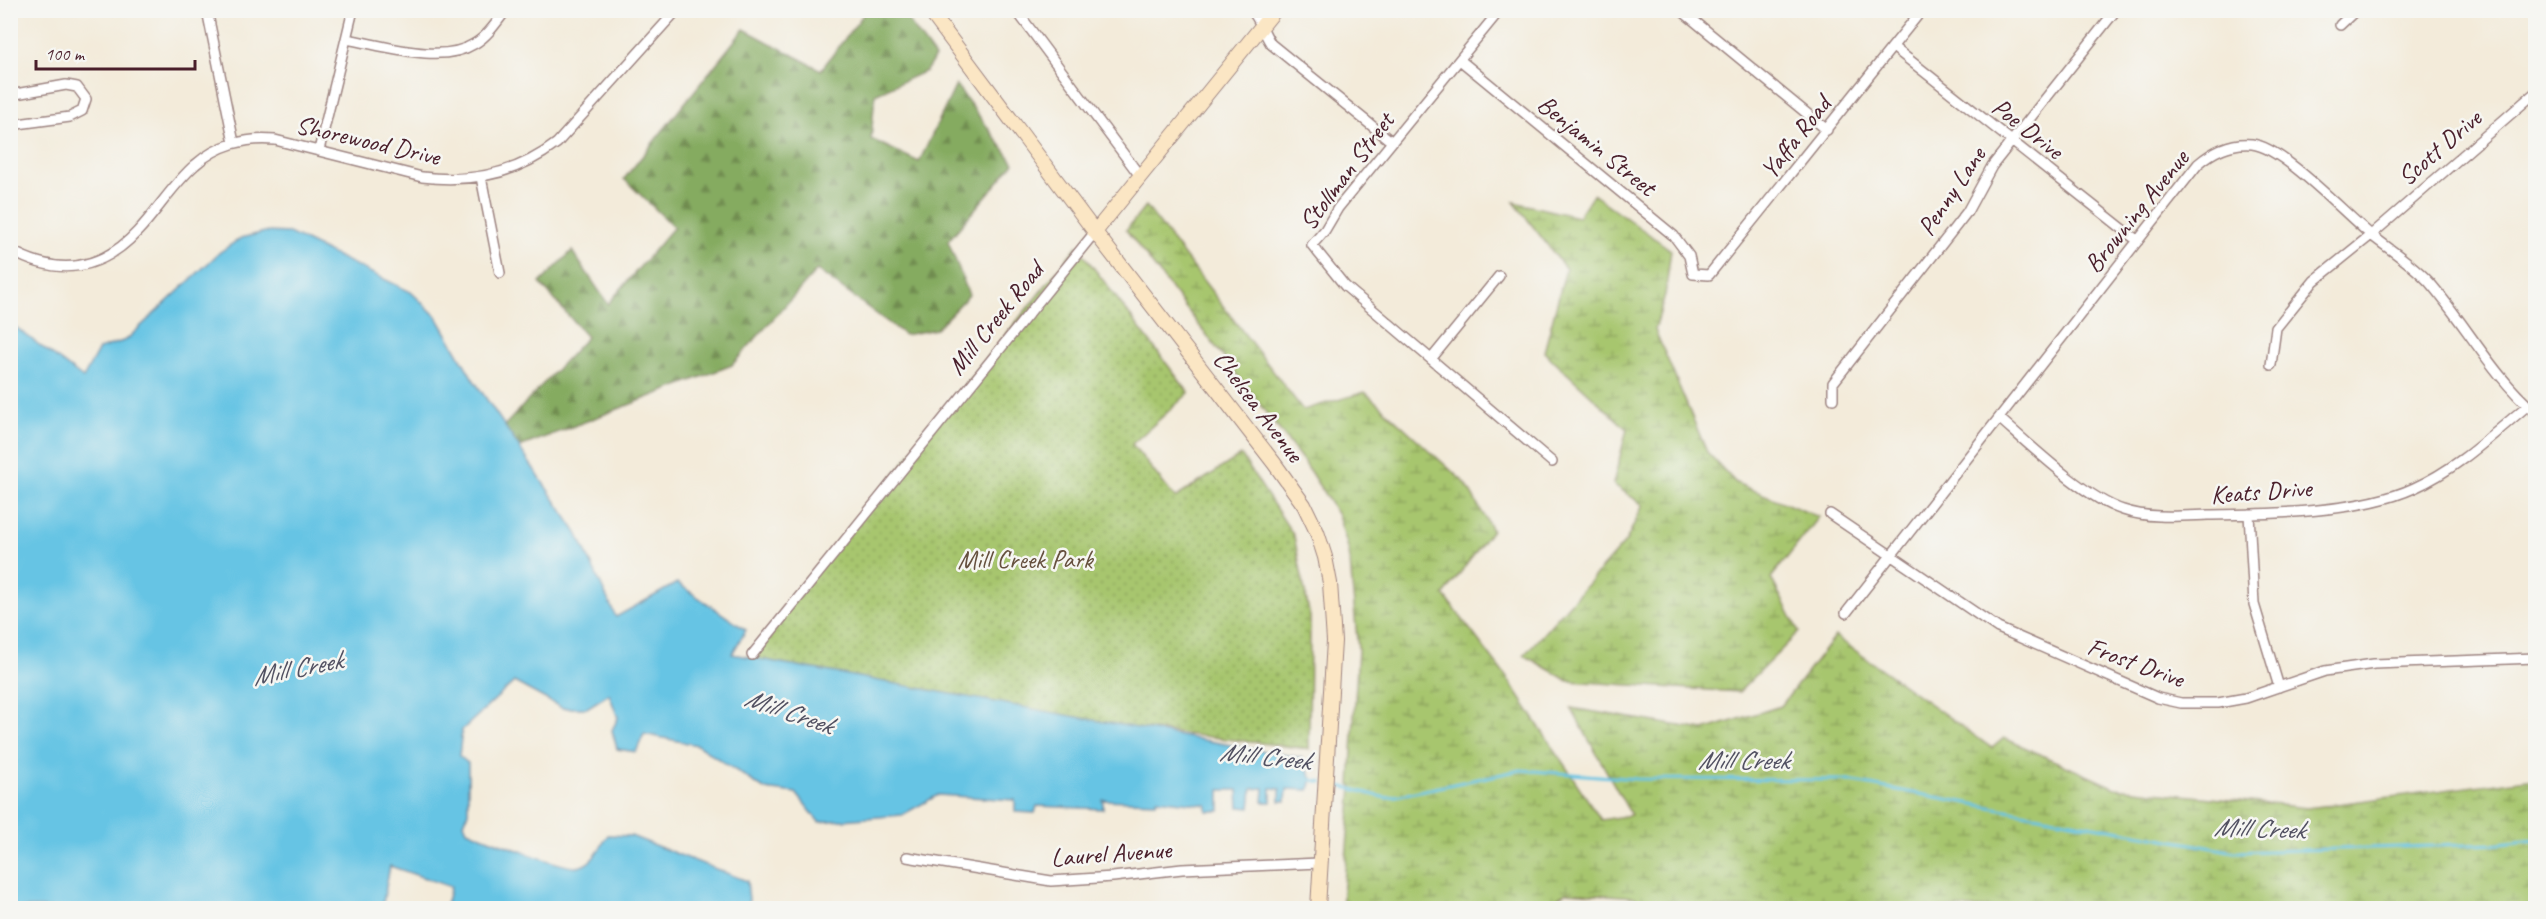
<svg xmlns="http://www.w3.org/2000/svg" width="2546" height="919" font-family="Caveat,sans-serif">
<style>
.green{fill:url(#green-dots);stroke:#78724c;stroke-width:1.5}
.forest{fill:url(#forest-firs);stroke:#686546;stroke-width:1.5}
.wetland{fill:url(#wetland-marsh);stroke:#78724c;stroke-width:1.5}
.water{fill:#66c4e4;stroke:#587288;stroke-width:1.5}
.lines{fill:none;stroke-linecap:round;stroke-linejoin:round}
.stream{stroke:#66c4e4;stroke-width:3}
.street-casing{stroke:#9e8582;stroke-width:12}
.secondary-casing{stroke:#9e8582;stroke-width:16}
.street{stroke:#fff;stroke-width:9}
.secondary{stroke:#fbe6c4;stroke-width:14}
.labels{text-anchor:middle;stroke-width:5;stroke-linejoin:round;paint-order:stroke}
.street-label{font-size:26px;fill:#4a1f2b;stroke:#f6f6f2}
.park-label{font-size:26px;fill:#66513f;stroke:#f6f6f2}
.water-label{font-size:27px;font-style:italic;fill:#525162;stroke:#f6f6f2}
</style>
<defs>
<pattern id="green-dots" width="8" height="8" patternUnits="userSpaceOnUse" patternTransform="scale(1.5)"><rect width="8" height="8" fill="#a7c66e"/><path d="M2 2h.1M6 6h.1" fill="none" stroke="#8aa05b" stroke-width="1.8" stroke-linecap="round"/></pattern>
<pattern id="forest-firs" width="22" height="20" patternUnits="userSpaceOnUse" patternTransform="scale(1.5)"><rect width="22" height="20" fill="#85ab61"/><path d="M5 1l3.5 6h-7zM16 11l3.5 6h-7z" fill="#6f8b50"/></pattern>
<pattern id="wetland-marsh" width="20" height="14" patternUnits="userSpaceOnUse" patternTransform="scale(1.5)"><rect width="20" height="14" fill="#a7c66e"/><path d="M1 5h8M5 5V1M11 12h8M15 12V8" fill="none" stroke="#8aa05b"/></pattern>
</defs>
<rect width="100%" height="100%" fill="#f6f6f2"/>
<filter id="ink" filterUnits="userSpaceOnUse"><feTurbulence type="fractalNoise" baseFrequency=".0167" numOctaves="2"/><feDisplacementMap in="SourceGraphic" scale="12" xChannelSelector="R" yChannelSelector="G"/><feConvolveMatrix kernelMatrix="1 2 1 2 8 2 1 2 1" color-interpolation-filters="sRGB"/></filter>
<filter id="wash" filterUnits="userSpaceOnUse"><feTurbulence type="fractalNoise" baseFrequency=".008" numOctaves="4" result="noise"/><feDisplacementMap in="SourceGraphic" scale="24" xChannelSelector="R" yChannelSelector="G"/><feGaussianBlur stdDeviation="1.35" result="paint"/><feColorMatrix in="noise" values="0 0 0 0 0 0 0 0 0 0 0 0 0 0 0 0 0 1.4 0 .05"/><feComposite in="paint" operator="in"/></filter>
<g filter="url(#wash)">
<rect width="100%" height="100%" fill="#f3ebda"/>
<path class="green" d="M 1077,246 L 1189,393 L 1132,444 L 1175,498 L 1241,455 L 1294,536 L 1310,617 L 1309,749 L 870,696 L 744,662 Z"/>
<path class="forest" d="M 866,11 L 901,11 L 935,57 L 926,71 L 875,94 L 871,139 L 919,162 L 956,85 L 1014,163 L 948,241 L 969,295 L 936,329 L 905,335 L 817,270 L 732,365 L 517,448 L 503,427 L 587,337 L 540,283 L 572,251 L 608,304 L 674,227 L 624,179 L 744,29 L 821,70 Z"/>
<path class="wetland" d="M 1593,194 L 1671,250 L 1665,295 L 1655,330 L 1707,452 L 1736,483 L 1819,517 L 1771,578 L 1799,632 L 1739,692 L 1568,681 L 1524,655 L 1626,541 L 1643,505 L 1613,484 L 1627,429 L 1544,352 L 1566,269 L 1514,202 L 1578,217 Z
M 1146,206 L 1303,410 L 1365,392 L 1466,484 L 1492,530 L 1444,595 L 1507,678 L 1601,820 L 1631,815 L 1571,708 L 1704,730 L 1781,706 L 1835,636 L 1992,748 L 2004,738 L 2115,788 L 2307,808 L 2535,778 L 2535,908 L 1643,908 L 1635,897 L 1566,892 L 1541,908 L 1342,908 L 1352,786 L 1350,785 L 1358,650 L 1349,551 L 1338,515 L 1304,462 L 1126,230 Z"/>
<path class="water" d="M 265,232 L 289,233 L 411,292 L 437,317 L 473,379 L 577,533 L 616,617 L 677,583 L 746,630 L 732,654 L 1302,758 L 1312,779 L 1309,790 L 1287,789 L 1286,801 L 1280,801 L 1280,789 L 1271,788 L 1271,802 L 1263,802 L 1264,788 L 1252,789 L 1250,808 L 1239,807 L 1238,790 L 1220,790 L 1220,811 L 1207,811 L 1207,805 L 1157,799 L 1156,802 L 1103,800 L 1103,809 L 1037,806 L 1035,813 L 1015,812 L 1015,800 L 938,795 L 902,815 L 819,822 L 796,793 L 764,789 L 697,745 L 644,734 L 636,752 L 617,749 L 612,730 L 618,718 L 609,694 L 587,708 L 562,708 L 514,682 L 462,730 L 459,756 L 468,763 L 468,812 L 464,823 L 467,830 C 483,837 564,869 577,867 C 594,864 600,848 608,835 L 631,836 L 747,881 L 749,900 L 746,908 L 445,908 L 451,887 L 390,866 L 382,908 L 11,908 L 10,323 L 83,378 L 99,349 L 126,340 L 220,252 L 241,238 Z"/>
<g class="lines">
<path class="stream" d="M 1308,779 L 1322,782
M 1329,783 L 1386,798 L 1521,770 L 1637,779 L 1843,780 L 2235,852 L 2499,844 L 2536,840"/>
</g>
</g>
<g filter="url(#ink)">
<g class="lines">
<defs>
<path id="street" d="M 207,10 L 234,143
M 1016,10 L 1140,176
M 1251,10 C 1258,16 1265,35 1271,44 L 1392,142
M 1500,10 L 1338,208 L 1325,230 L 1312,245 L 1345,286 L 1552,462
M 1681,10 L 1827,130
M 2340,25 L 2356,10
M 346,39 C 382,45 441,65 474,44 C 487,37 497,22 506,10
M 1893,47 L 2138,241
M 1460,60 L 1674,236 L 1689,256 L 1693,274 L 1709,275 L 1922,10
M 10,95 L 66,85 L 77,87 L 86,99 L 82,111 L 70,117 L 10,125
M 319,150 L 353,10
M 481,177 L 500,273
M 10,250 C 58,277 101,271 138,231 C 158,210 173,184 195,165 C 217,145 246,137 275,140 L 422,177 C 471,183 517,174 557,143 L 677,10
M 1432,358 L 1499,276
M 2271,365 L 2276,328 L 2314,281 L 2371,235 L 2536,92
M 1833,399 L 1833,383 L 1967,212 L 1992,166 L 2116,10
M 1999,418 C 2030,445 2085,498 2123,510 C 2149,519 2181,516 2208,515 C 2268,514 2360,513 2414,488 C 2457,469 2491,436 2527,406
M 1830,514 L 1998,628 L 2158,698 L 2181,703 L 2218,703 L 2246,698 L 2325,671 L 2374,664 L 2536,658
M 2249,514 L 2254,604 L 2279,687
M 1846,613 L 2198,164 C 2213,151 2230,142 2252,144 C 2283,147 2344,213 2370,234 C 2390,250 2412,263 2430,283 C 2467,326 2492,375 2536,413
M 752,655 L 1095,232
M 907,857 L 1051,881 L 1113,877 L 1182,869 L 1319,863"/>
<path id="secondary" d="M 929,10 L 1095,232 L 1274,463 L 1304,505 L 1317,532 L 1325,557 L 1330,583 L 1334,641 L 1318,908
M 1095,232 L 1275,10"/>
</defs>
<use href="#street" class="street-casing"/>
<use href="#secondary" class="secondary-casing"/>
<use href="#street" class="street"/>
<use href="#secondary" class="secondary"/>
</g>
</g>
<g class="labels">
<g class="street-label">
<text transform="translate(2028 128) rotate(38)" y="9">Poe Drive</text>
<text transform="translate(1795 137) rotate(-52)" y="9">Yaffa Road</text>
<text transform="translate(368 140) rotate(13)" y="9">Shorewood Drive</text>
<text transform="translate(1597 145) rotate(39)" y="9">Benjamin Street</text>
<text transform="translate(2439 147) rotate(-41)" y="9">Scott Drive</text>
<text transform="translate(1346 171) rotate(-53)" y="9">Stollman Street</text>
<text transform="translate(1951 191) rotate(-56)" y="9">Penny Lane</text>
<text transform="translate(2136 211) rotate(-51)" y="9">Browning Avenue</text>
<text transform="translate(995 318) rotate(-51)" y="9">Mill Creek Road</text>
<text transform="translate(1259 406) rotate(53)" y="9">Chelsea Avenue</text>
<text transform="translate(2261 491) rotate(-4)" y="9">Keats Drive</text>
<text transform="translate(2136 662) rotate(20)" y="9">Frost Drive</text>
<text transform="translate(1111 853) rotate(-4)" y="9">Laurel Avenue</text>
</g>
<g class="park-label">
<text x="1025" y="568">Mill Creek Park</text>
</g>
<g class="water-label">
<text transform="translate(297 668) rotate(-11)" y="9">Mill Creek</text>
<text transform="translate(789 711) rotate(19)" y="9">Mill Creek</text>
<text transform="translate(1265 756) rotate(6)" y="9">Mill Creek</text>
<text x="1743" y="769">Mill Creek</text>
<text transform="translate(2259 828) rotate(2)" y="9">Mill Creek</text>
</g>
</g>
<rect width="2546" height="919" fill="none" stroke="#f6f6f2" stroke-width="36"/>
<path d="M36 60v9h159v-9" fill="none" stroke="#4a1f2b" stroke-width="3"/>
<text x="45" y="60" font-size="18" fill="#4a1f2b" stroke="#f6f6f2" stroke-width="4.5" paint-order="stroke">100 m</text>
</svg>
